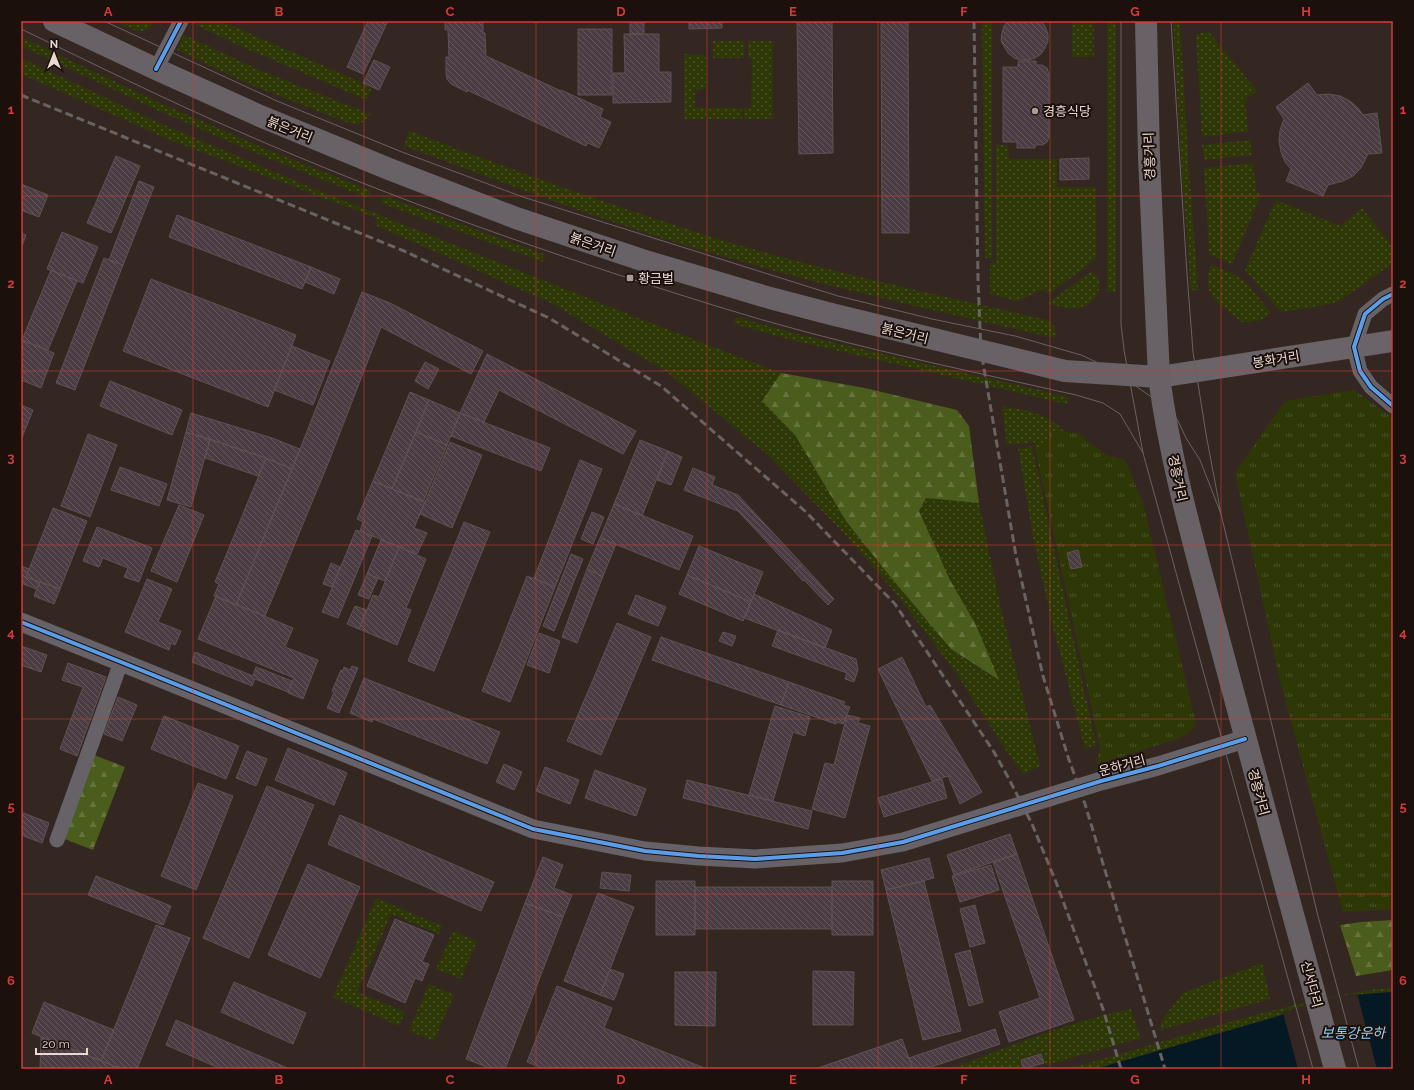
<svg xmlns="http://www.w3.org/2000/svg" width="1414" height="1090" font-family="Raleway,'Noto Sans KR',sans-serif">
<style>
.grass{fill:url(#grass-dots)}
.forest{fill:url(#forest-firs)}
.park{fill:url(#park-tufts)}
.water{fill:#051925}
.pier{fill:#342721}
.building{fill:url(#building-back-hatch);stroke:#5d5254}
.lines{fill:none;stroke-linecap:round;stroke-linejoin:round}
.minor{stroke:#666267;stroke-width:15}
.tertiary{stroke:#666267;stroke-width:19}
.secondary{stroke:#6a6368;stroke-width:22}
.primary{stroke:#686166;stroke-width:22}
.tram{stroke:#696262;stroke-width:1}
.rail{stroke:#696262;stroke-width:3;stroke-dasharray:8 4;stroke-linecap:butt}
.cycleway-casing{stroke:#1b100c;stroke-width:6}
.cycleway{stroke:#5a9eea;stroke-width:4}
.grid{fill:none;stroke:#d83a39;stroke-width:1;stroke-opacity:0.55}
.poi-dot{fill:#aa9b94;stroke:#1b100c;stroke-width:1.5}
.labels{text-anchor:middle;stroke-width:4;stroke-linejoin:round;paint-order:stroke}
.poi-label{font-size:13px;fill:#ead9d2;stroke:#1b100c;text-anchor:start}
.street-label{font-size:13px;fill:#ead9d2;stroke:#1b100c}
.water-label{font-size:14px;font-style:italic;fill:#93d1f4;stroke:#1b100c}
.neatline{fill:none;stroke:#d83a39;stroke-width:1.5}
.grid-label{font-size:13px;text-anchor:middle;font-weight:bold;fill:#d83a39}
</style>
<defs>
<pattern id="grass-dots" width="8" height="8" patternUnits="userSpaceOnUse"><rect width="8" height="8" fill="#2d3806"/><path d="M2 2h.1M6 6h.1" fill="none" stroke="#4c5429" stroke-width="1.8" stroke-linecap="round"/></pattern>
<pattern id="forest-firs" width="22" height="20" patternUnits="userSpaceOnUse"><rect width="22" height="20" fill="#4b5d1c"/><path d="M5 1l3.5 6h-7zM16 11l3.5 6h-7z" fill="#65743c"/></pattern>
<pattern id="park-tufts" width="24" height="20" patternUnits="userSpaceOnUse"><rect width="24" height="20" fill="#2d3806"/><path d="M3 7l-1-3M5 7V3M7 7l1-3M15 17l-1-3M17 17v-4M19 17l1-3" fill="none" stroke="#4c5429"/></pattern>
<pattern id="building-back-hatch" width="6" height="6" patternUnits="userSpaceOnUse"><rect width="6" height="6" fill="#4b3c43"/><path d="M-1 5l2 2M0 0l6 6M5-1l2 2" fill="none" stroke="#65585d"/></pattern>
</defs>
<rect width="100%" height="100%" fill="#342721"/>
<path class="grass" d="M 114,21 L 154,21 C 145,40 128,27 114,21 Z
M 193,21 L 221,21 L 358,81 L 371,89 L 367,100 L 249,50 L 192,23 Z
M 982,21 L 992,21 L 992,258 L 985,258 Z
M 1072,21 L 1094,21 L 1094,57 L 1072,57 Z
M 1107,21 L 1116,21 L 1116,292 L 1107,292 Z
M 1173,21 L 1180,21 L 1188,157 L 1198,290 L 1191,290 L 1181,157 Z
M 1209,32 L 1257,91 L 1245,100 L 1248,131 L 1202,137 L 1196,34 Z
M 184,35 L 257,69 L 370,114 C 365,122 361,124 351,124 L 249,84 L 177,50 Z
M 21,37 L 160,103 L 261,147 L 371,191 L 368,198 L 258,154 L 157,110 L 21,46 Z
M 713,41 L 744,41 L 744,58 L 713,58 Z
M 748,41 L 773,41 L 773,119 L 744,119 L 744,108 L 751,108 L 752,58 L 748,58 Z
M 684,54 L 706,55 L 706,89 L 695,90 L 695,107 L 706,108 L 706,119 L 684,119 Z
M 21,58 L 155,121 L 324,193 L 638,318 L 781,373 L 762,401 L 795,435 L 846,521 L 888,574 L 951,649 L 998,680 L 976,625 L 950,580 L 919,511 L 926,498 L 979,503 L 1001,609 L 1040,766 L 1023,774 L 1005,749 L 956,673 L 894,591 L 840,529 L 768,455 L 667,372 L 551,303 L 375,225 L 377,218 L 170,140 L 21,74 Z
M 708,108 L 742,108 L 742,119 L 708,119 Z
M 409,131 C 517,171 625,211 735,244 C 838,274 943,296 1047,320 C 1055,325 1057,330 1055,338 C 947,313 839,290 733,259 C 621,228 513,186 404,146 Z
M 1250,140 L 1252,155 L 1204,160 L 1202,145 Z
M 996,145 L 1008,145 L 1009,159 L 1057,159 L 1057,187 L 1096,187 L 1096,259 L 1049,294 L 1043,289 L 1018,301 L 990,294 L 990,263 L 996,263 Z
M 1253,163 L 1256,192 L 1261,194 L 1232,264 L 1209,254 L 1204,168 Z
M 384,196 L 546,255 L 543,262 L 381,203 Z
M 1276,200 L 1340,226 L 1362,208 L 1393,248 L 1393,263 L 1341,300 L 1330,304 L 1281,312 L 1245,270 Z
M 1211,265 L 1233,274 L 1245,281 L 1271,313 L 1259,321 L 1242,322 C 1221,305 1199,295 1211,265 Z
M 1092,271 C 1094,273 1097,276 1098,279 C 1104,292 1090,307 1077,308 C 1069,309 1059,306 1051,305 L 1048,303 Z
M 736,317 L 797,334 L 1069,397 L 1067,404 L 796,341 L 734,324 Z
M 1002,406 C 1025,411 1049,412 1064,432 L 1058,552 L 1034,442 L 1007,445 Z
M 1032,446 L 1096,745 L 1085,749 L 1051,619 L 1034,542 L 1018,448 Z
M 376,898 L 442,926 L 439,934 L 391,914 L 357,992 L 405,1012 L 399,1026 L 333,997 Z
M 453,931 L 477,941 L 461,979 L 436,969 Z
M 1262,963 L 1270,999 L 1161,1030 L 1162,1020 L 1183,993 Z
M 429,984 L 454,995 L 434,1041 L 409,1031 Z
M 1390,988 L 1390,992 L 1364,994 L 1325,1001 L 1272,1018 L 1095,1069 L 1068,1069 C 1120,1054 1171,1039 1223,1024 C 1278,1009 1333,993 1390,988 Z
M 1131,1009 L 1141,1038 L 1046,1065 L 1041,1053 L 1020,1059 L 1022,1069 L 951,1069 C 1010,1046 1068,1022 1131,1009 Z"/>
<path class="forest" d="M 781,373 L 865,388 L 957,410 L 969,426 L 979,503 L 926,498 L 919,511 L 950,580 L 976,625 L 999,680 L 951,649 L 888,574 L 846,521 L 795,435 L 762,401 Z
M 94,755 L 125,767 L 93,850 L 62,838 Z
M 1393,920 L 1393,970 L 1356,976 L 1340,925 L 1361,922 Z"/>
<path class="park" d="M 1354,390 L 1393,418 L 1393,909 L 1343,912 L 1281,685 L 1235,473 L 1285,401 Z
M 1056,430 L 1077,433 L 1106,455 L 1125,460 L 1143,503 L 1196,724 L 1190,732 L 1178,739 L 1097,764 L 1100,746 L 1036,452 Z"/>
<path class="water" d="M 1393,992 L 1393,1069 L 1095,1069 L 1272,1018 L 1325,1001 L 1364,994 Z"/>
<path class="pier" d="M 1357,993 L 1377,1069 L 1298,1069 L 1283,1012 L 1324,999 Z"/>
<path class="building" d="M 368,21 L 388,21 L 363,74 L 347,67 Z
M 445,21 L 483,21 L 483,33 L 485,33 L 486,56 L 561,91 L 561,90 L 603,109 L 600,117 L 611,122 L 599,148 L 588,143 L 586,146 L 467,90 L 467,92 L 451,84 L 447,79 L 446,73 L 446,57 L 449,57 L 448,30 L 445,30 Z
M 630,21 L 644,21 L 644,34 L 630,34 Z
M 689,21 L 722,21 L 722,28 L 689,29 Z
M 797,21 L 832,21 L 833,153 L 799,154 Z
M 881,21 L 908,21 L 909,233 L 882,233 Z
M 1008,21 L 1041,21 L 1045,26 L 1048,34 L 1048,41 L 1045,48 L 1041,54 L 1035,58 L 1028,60 L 1021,60 L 1014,58 L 1008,53 L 1001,41 L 1002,33 L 1004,26 Z
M 578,29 L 612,29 L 612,95 L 578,95 Z
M 624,34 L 659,34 L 659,72 L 671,72 L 671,102 L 613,103 L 613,73 L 625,73 Z
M 374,60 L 390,67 L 379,90 L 363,83 Z
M 1018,61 L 1036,61 L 1036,65 L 1042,65 L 1047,68 L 1049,74 L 1049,137 L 1047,142 L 1043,145 L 1035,145 L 1035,148 L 1017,148 L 1017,142 L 1003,142 L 1003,67 L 1018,67 Z
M 1308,83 L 1317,95 L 1329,94 L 1340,96 L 1350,101 L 1358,108 L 1363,115 L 1377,113 L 1382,153 L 1368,154 L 1361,168 L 1353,176 L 1343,181 L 1328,185 L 1323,196 L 1286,181 L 1291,169 L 1285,162 L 1281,152 L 1279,141 L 1280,130 L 1284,119 L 1276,107 Z
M 116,156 L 140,166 L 111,233 L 87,223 Z
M 1089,158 L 1089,179 L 1060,180 L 1060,159 Z
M 139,181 L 154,187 L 123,265 L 109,260 Z
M 21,184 L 48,195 L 39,217 L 21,210 Z
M 177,215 L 311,267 L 302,289 L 169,237 Z
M 62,232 L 98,247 L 83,283 L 47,269 Z
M 21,233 L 26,235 L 21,249 Z
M 104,258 L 123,265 L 75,390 L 56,383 Z
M 311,267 L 340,279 L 334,294 L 305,282 Z
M 51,270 L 77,281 L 48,350 L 22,340 Z
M 151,279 L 296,335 L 268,407 L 123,351 Z
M 362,292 L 390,303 L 483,351 L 471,374 L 381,327 L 329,461 L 265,616 L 236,605 L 300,449 Z
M 21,340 L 54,353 L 41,388 L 21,380 Z
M 292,346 L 330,361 L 313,405 L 274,390 Z
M 487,354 L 636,431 L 623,454 L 499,390 L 484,422 L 460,413 Z
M 425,362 L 439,369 L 428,389 L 415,381 Z
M 110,381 L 182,410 L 172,435 L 100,406 Z
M 410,392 L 429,400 L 392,489 L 373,481 Z
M 429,400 L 460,413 L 447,445 L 416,432 Z
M 21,405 L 33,410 L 21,440 Z
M 191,413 L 272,438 L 300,449 L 292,469 L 266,458 L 186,432 Z
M 460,413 L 550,448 L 541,471 L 451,436 Z
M 186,432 L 210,439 L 191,507 L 167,500 Z
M 416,432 L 447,445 L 423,502 L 392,489 Z
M 88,434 L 117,445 L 90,517 L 61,506 Z
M 210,439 L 266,458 L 258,476 L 205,458 Z
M 640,440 L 668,451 L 642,516 L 614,504 Z
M 450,442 L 482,455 L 452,528 L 420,514 Z
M 668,451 L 682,457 L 671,485 L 657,480 Z
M 266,458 L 292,469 L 236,605 L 214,596 L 219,584 L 215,582 Z
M 580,460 L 602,469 L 555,587 L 534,578 Z
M 120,467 L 167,484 L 159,506 L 111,490 Z
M 693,468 L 715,477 L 712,485 L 738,495 L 802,564 L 794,571 L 738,511 L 684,490 Z
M 373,481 L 425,502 L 414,528 L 427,533 L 417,554 L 360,531 L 363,522 L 357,519 Z
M 614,504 L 693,536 L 679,570 L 600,538 Z
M 179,505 L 204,515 L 177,582 L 151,571 Z
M 53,508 L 87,521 L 60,589 L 26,577 Z
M 592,512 L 604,517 L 593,544 L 581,539 Z
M 464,522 L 490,532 L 434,671 L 408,661 Z
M 97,527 L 152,548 L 139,582 L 124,577 L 128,568 L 103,558 L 99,567 L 83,561 Z
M 356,530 L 372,536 L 338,618 L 322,612 Z
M 600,538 L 616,544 L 603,576 L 587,569 Z
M 381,540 L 399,547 L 385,581 L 367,574 Z
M 699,546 L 763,572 L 751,602 L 687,575 Z
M 399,547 L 426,559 L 406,608 L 411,610 L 397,645 L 359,629 L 373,595 L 379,597 Z
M 1078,550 L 1082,567 L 1071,569 L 1067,553 Z
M 571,554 L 583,559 L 554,631 L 543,626 Z
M 331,563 L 340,567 L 332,587 L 323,584 Z
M 802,564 L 834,599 L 828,605 L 804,580 L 803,581 L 794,571 Z
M 21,566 L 29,569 L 26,577 L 40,582 L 36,589 L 21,583 Z
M 587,569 L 603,576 L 577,643 L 562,637 Z
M 367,574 L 378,578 L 369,599 L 358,595 Z
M 687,575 L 751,602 L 743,621 L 679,594 Z
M 527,576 L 555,587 L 510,702 L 482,691 Z
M 147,579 L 172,589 L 158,622 L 181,631 L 175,645 L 171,643 L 169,650 L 125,632 Z
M 40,582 L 60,589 L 54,604 L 34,596 Z
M 754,594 L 832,630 L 825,648 L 744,618 Z
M 636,595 L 666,607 L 658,626 L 628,614 Z
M 216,596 L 293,628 L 285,647 L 318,660 L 303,699 L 288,693 L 294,678 L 198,639 Z
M 355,606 L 367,610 L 359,629 L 347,624 Z
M 617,623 L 651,637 L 601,755 L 567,741 Z
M 778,630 L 856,659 L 858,670 L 854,682 L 845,679 L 847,673 L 772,646 Z
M 723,632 L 736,636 L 732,646 L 719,641 Z
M 539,633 L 560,641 L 549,673 L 527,665 Z
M 661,637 L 789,682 L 781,705 L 652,660 Z
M 21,646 L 47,655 L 41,672 L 21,665 Z
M 195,652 L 253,676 L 256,667 L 292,681 L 288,692 L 255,679 L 252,686 L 192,662 Z
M 902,657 L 926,707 L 930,705 L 982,792 L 960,804 L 948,776 L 932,781 L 878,669 Z
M 68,663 L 106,677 L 77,756 L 60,749 L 83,687 L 62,680 Z
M 352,666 L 358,668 L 339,713 L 327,708 L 334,692 L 332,691 L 341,670 L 343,671 L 344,667 L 350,670 Z
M 364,678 L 500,732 L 487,764 L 373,719 L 372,722 L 350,713 Z
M 789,682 L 845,702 L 843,705 L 850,707 L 843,724 L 837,722 L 836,724 L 781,705 Z
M 118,697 L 137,705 L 122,741 L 104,734 Z
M 775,706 L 810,717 L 805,736 L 793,732 L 773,801 L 749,795 Z
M 847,715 L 860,718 L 858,723 L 870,726 L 845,818 L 812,809 L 825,763 L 834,765 Z
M 164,716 L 239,746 L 226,779 L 151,749 Z
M 288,748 L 347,773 L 334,805 L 275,780 Z
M 247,751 L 267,759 L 256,786 L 236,778 Z
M 504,764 L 522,772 L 514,790 L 496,782 Z
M 545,767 L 579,780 L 570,804 L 536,791 Z
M 595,770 L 646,789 L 636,816 L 585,798 Z
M 942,779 L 947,798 L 884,817 L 878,798 Z
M 687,780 L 812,811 L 808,829 L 683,798 Z
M 198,783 L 233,796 L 196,890 L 161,876 Z
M 267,786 L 314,805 L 249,958 L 203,938 Z
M 21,812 L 49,823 L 42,843 L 21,835 Z
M 340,815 L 494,882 L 481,911 L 328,844 Z
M 1010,834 L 1017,854 L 954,875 L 947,855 Z
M 1017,854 L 1074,1020 L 1009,1042 L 999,1012 L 1040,998 L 993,862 Z
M 543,857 L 563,865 L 554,888 L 572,895 L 563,917 L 525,903 Z
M 929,858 L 934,878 L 886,890 L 881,870 Z
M 308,864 L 360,887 L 320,978 L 268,955 Z
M 991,865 L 999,890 L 960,902 L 952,876 Z
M 602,872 L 631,875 L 629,891 L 600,888 Z
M 96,876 L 171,906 L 163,925 L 88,895 Z
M 656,881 L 695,881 L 695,935 L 656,935 Z
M 832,881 L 873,881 L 873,935 L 832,935 Z
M 924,881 L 961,1031 L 923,1040 L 886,890 Z
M 695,887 L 832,887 L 832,929 L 695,929 Z
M 598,893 L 634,907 L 600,995 L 564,981 Z
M 525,903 L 563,917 L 505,1069 L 492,1069 L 466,1059 Z
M 975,905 L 985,943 L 970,947 L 960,909 Z
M 395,919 L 434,935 L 422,962 L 429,964 L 422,981 L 415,978 L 405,1003 L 367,986 Z
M 156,925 L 190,938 L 137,1069 L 122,1069 L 101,1061 Z
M 970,950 L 983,1002 L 969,1006 L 955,954 Z
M 610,969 L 624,974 L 614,1000 L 600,995 Z
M 813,971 L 854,972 L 853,1025 L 813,1025 Z
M 675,972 L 716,972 L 715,1026 L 675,1025 Z
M 234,982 L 306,1013 L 293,1044 L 221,1012 Z
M 557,986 L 612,1008 L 604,1028 L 707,1069 L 545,1069 L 527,1062 Z
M 44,1002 L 114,1030 L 101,1061 L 32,1033 Z
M 176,1020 L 290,1069 L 221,1069 L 166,1045 Z
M 995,1029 L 1000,1044 L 925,1069 L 913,1069 L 909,1058 Z
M 41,1037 L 122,1069 L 40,1069 Z
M 902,1039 L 913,1069 L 815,1069 Z
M 1041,1054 L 1044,1063 L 1023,1069 L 1021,1060 Z"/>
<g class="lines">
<path class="minor" d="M 156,69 L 181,21
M 1393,294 L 1383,299 L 1365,314 L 1354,347 L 1360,371 L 1371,387 L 1393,406
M 57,840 L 121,662"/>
<path class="tertiary" d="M 21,622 L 121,662 L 533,829 L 645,851 L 699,856 L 755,859 L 842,853 L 903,842 L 1101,781 L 1158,766 L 1245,739"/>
<path class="secondary" d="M 1159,377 L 1393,341"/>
<path class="primary" d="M 54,21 L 156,69 L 260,116 L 389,169 L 516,218 L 642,260 L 770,298 L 831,314 L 1065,371 L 1159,377
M 1146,21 L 1149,157 L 1159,377 C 1171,467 1197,555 1220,643 C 1257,785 1297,927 1335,1069"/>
<path class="tram" d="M 104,21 L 277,101 L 402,152 L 523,197 L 838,296 L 932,319 L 1015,336 L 1081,355 L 1105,366 L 1130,382 L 1163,405 L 1177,419 L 1186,438 L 1200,460 L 1221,514
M 1121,21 L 1121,324 L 1124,350 L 1143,453 L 1313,1069
M 1171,21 L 1187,274 L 1193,352 L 1206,434 L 1221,514 L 1318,916 L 1359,1069
M 21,29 C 94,64 166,100 240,132 C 395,200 555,256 716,306 C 834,343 956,368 1076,395 L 1103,403 L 1120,414 L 1143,453"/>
<path class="rail" d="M 974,21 L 978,280 L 981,351 L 1016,556 L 1043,676 L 1069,760 L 1085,804 L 1165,1069
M 21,95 L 404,251 L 549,318 L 661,386 L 806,512 L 895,604 L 994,752 L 1009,779 L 1032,824 L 1056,882 L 1103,1009 L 1121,1069"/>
<defs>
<path id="cycleway" d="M 156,69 L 181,21
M 1393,294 L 1383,299 L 1365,314 L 1354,347 L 1360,371 L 1371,387 L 1393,406
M 21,622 L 121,662 L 533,829 L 645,851 L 699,856 L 755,859 L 842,853 L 903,842 L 1101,781 L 1158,766 L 1245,739"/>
</defs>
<use href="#cycleway" class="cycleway-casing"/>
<use href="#cycleway" class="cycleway"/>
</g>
<path class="grid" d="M 193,21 L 193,1069M 364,21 L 364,1069M 536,21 L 536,1069M 707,21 L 707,1069M 878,21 L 878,1069M 1050,21 L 1050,1069M 1221,21 L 1221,1069M 21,196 L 1393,196M 21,371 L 1393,371M 21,545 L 1393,545M 21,719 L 1393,719M 21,894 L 1393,894"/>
<g class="poi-dot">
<circle cx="1035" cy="111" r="4"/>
<rect x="626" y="274" width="8" height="8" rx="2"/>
</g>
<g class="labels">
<g class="poi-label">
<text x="1043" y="116">경흥식당</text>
<text x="638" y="283">황금벌</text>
</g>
<g class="street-label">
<text transform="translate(290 129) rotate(22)" y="5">붉은거리</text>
<text transform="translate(1149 156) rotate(-92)" y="5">경흥거리</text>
<text transform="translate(593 244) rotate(19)" y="5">붉은거리</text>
<text transform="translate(905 333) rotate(14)" y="5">붉은거리</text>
<text transform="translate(1276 359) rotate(-9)" y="5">봉화거리</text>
<text transform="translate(1178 478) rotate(78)" y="5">경흥거리</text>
<text transform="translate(1122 765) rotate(-15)" y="5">운하거리</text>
<text transform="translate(1259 792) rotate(75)" y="5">경흥거리</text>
<text transform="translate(1312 984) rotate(75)" y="5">신서다리</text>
</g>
<g class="water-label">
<text x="1353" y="1038">보통강운하</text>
</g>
</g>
<rect width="1414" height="1090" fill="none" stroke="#1b100c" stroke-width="44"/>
<g transform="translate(54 54)" stroke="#1b100c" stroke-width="3" paint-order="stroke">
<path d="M0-3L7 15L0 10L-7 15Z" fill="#ead9d2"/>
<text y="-6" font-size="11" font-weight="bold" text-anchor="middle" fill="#ead9d2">N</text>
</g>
<path d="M36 1048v6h51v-6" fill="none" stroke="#ead9d2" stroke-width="2"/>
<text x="42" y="1048" font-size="12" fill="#ead9d2" stroke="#1b100c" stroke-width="3" paint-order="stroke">20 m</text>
<rect x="22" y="22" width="1370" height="1046" class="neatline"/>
<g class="grid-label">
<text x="108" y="16">A</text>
<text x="279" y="16">B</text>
<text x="450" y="16">C</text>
<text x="621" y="16">D</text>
<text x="793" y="16">E</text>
<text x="964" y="16">F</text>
<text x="1135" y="16">G</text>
<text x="1306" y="16">H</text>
<text x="11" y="114">1</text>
<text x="1403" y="114">1</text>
<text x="11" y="288">2</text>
<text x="1403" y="288">2</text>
<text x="11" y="462">3</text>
<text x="1403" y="462">3</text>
<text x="11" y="637">4</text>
<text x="1403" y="637">4</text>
<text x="11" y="811">5</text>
<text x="1403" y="811">5</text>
<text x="11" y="985">6</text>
<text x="1403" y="985">6</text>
<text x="108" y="1084">A</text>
<text x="279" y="1084">B</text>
<text x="450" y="1084">C</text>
<text x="621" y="1084">D</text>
<text x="793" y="1084">E</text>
<text x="964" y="1084">F</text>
<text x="1135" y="1084">G</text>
<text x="1306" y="1084">H</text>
</g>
</svg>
